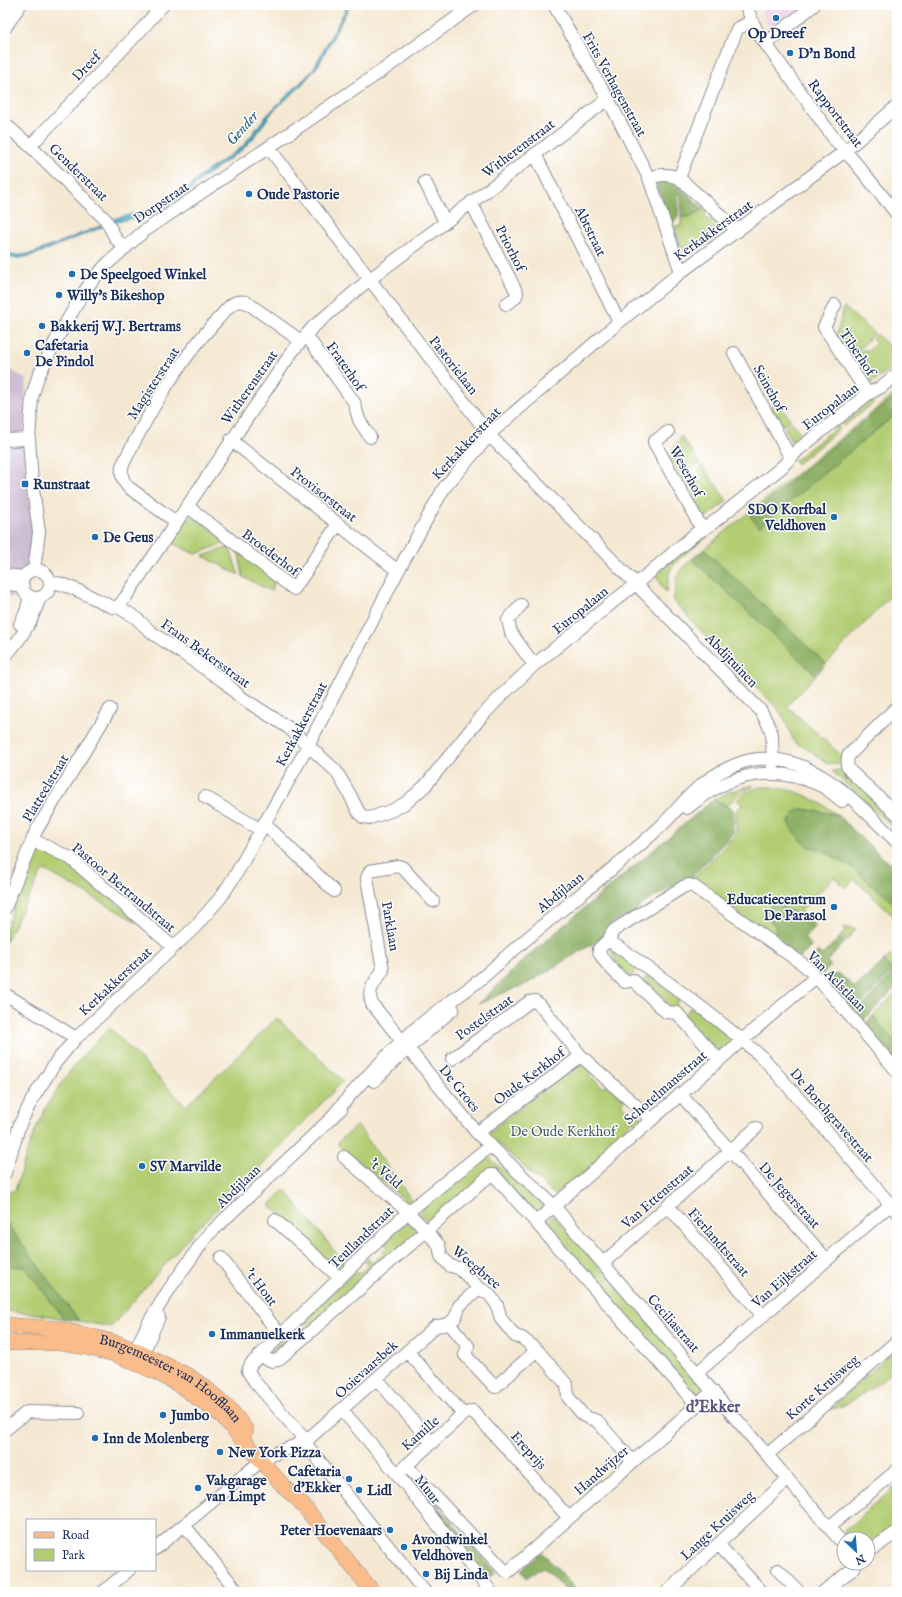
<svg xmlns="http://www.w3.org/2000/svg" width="902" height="1597" font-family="'IM FELL English',serif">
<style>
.built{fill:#eed0e7}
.industrial{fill:#ccbed3}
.green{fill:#b3cd73;stroke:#677e68}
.forest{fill:#8eb065;stroke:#547062}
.water{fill:#3faabf;stroke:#2d6c8e}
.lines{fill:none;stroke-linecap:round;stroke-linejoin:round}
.minor-casing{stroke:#888c98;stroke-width:14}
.major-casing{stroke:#888c98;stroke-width:16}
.minor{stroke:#fff;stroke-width:12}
.major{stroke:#f9bc8a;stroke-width:15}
.poi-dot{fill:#1f6fb2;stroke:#fff;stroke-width:1.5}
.labels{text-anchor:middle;stroke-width:3;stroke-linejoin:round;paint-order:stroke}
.poi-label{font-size:14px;font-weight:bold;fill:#1b2f5e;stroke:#fff;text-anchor:start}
.street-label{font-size:14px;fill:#1b2f5e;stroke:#fff}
.park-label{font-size:14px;fill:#495e64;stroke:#fff}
.water-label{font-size:15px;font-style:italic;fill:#296085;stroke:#fff}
.quarter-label{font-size:16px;font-weight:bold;fill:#5c517d;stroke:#fff}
</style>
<rect width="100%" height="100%" fill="#fff"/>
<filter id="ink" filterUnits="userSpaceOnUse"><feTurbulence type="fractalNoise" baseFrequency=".025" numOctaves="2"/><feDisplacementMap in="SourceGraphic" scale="8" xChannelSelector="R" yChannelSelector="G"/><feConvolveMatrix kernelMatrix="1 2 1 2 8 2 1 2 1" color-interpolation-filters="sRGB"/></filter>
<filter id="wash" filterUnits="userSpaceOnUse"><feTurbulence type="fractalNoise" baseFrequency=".012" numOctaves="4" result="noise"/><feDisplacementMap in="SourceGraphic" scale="16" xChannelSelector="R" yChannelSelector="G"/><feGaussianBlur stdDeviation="0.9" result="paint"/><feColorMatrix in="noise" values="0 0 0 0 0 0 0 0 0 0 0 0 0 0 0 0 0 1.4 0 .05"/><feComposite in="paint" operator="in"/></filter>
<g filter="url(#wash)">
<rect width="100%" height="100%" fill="#f5e8d2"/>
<path class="built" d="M 760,5 L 804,5 L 770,32 Z"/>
<path class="industrial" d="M 5,366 L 26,379 L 23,447 L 35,549 L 13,598 L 5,596 Z"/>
<path class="green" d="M 704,209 L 707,212 L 704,216 L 710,221 L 713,217 L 727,229 L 698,251 L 690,246 L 682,249 L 674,226 L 681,226 L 681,217 L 689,217 Z
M 844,307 L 874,333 L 850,360 L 836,337 Z
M 876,334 L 897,353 L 897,363 L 872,383 L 868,383 L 866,384 L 864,380 L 869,377 L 859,362 L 853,365 L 852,362 L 862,350 L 866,350 L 868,351 L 876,343 L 872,339 Z
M 897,392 L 897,395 L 814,462 L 750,516 L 759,526 L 897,413 L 897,589 L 826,664 L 704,549 Z
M 871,399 L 873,403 L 872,404 L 844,426 L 841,424 Z
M 777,402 L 791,420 L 783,426 L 777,414 L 771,417 L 767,410 Z
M 827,415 L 829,418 L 806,436 L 803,433 Z
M 792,422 L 804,438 L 794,447 L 791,446 L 789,444 L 792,442 L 785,428 Z
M 838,426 L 840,429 L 797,464 L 794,461 Z
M 681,436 L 700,463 L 687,472 L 679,482 L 668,459 Z
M 702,465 L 727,501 L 705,518 L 701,515 L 699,516 L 698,513 L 702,510 L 689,486 L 684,488 L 681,484 L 690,478 L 694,484 L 704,479 L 699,471 Z
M 192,516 L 229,542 L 195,554 L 170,542 L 186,519 Z
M 705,533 L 707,537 C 696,546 676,558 670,571 C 668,578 669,586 666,593 L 655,574 Z
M 229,547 L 239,575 L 203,556 Z
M 238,549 L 277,577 L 271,591 L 243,577 Z
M 692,559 L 816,675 L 787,706 L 841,755 L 852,744 L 843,763 L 828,764 L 811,751 L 794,742 L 785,720 L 777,708 L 732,663 L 717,652 L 712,643 L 673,600 C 680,577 670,577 692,559 Z
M 844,769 L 897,821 L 897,832 L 832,771 Z
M 753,785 L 753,787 L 742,791 L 727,806 L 714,799 L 728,792 Z
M 760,787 C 788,785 814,797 836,814 L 802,809 L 807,846 L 823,850 L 853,868 L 897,906 L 897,913 L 891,914 L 854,879 L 846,888 L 834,877 L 797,915 C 792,911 778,907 771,903 L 770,921 L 775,926 L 776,929 L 772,937 L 691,881 L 736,834 L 736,811 L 742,805 L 737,800 L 744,793 Z
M 39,847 L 62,857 L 142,925 L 45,870 L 41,874 L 5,943 L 5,931 L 22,886 Z
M 843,927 L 856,929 L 846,941 L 841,936 L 846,930 Z
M 613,949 L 636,966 L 634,973 L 631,977 L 617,966 L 611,950 Z
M 897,951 L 897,966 L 893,971 L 884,961 Z
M 649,976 L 656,980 L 679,997 L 678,1002 L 673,1011 L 642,984 L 645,978 Z
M 897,991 L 897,1043 L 883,1029 L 873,1016 Z
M 690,1008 L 699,1011 L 733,1039 L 731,1043 L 720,1051 L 717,1051 L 684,1016 Z
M 277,1018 L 343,1081 L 246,1182 L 193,1232 L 111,1327 L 79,1321 L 5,1221 L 5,1194 L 15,1190 C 22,1170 27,1148 36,1129 C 52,1089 80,1057 110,1028 L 186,1106 Z
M 579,1062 L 592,1071 L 589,1075 L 603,1088 L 607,1085 L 625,1099 L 621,1104 L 634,1115 L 638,1111 L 643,1120 L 638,1126 L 634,1121 L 614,1138 L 618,1143 L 573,1183 L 572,1182 L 555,1195 L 495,1141 C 491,1138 488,1136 490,1131 Z
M 357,1125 L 414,1203 L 411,1205 L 338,1145 L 338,1142 Z
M 487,1156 L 546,1208 L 536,1216 L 498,1174 L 429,1223 L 420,1214 L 421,1208 Z
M 283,1191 L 286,1191 L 346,1265 L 339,1272 L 282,1224 L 285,1220 L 283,1216 L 271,1207 L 271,1204 Z
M 554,1216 L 712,1394 L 703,1403 L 543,1223 Z
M 409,1222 L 422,1235 L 278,1358 L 269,1353 L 284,1339 L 288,1343 L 308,1324 L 304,1320 L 355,1271 L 359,1274 L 368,1265 L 365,1261 L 368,1258 L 372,1263 L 388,1247 L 384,1243 L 404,1223 Z
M 5,1266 L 25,1267 L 64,1319 L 38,1314 L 5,1311 Z
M 897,1347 L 897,1369 C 883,1379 845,1410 830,1409 Z
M 897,1485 L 897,1532 L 868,1552 L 868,1539 L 848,1539 L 844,1534 L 845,1530 Z"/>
<path class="forest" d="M 658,181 C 665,181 674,182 679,187 L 678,216 L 671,225 L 657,185 Z
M 681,189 L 704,209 L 689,217 L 681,217 Z
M 897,395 L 897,413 L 759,527 L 750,516 L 814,462 Z
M 704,549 L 826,664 L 816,675 L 692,559 Z
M 714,799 L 727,806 L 733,811 L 733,833 L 689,880 L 673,886 L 640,906 C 635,918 619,916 610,925 C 608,928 606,933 604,937 L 528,983 L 478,1004 L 531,953 Z
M 802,809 L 836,814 L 897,871 L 897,906 L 853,868 L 823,850 L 807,846 L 793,831 L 789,822 C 792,815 795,811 802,809 Z
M 774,901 L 779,902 L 785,910 L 793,911 L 797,915 L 800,912 L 815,926 L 804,938 L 812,946 L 800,958 L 772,937 L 776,929 L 775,926 L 770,921 L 770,906 Z
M 840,937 L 845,942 L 827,961 L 831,966 L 820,977 L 806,963 L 818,951 L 822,955 Z
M 884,961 L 893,971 L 852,1013 L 825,982 L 832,975 L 840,974 L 855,988 Z
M 897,969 L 897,986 L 861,1023 L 854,1015 Z
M 873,1016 L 883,1029 L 897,1043 L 897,1067 L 864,1026 Z
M 5,1221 L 79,1321 L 64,1319 L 25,1267 L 5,1266 Z
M 411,1479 L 416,1480 L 495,1572 L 486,1580 L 410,1482 Z
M 542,1552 L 578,1592 L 567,1592 L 544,1568 L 536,1571 L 527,1578 L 521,1571 Z"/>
<path class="water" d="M 348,5 L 350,5 L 318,66 L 298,89 L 274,110 L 252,140 L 242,150 L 205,176 L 192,189 L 157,213 L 113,223 L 112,220 L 116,218 L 161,208 L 190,186 L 204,173 L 242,147 L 267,115 L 312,71 Z
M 102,225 L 103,227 L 34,255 L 21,258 L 5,258 L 5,255 L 22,255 L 33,253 Z"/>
</g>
<g filter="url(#ink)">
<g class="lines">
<defs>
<path id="minor" d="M 554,5 L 608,99 L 649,178 L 681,272
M 746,5 L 752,21 L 758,33 L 835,140 L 854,161 L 897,214
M 5,28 L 20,5
M 766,43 L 814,5
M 5,124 L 30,146 L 106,220 L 116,239 L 125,248
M 30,146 L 141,30 L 163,5
M 269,148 L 490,436 L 761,711 L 770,728 L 772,735 L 773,773
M 535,154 L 619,322
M 649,178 C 660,174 668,174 679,178 L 738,231
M 679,178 L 737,29 L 752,21
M 425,182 L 445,222
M 471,202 L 517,293 L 515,298 L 506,304
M 835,305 L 824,327 L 868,394
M 306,335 L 354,402 L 359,420 L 370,437
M 734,353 L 790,457
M 668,432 L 654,442 L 702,529
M 5,440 L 29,439
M 231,440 L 398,571
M 187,506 L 294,589 L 338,524
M 176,522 L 128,487 C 122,480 121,475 122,466 C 148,414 177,363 217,320 C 222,315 228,306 234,303 C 238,301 241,301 246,302 L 301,341
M22 584a14 14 0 1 1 28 0a14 14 0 1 1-28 0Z
M 34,570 L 39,532 L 32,482 L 29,439 L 32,397 L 38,377 L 55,342 L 79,300 L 91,282 L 107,264 L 143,232 L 386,68 L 474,5
M 5,575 L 24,577
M 50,582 C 65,582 97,600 112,607 L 118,607 L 135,617 L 151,632 L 226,683 L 239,696 L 289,728 L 336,771 L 349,793 L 358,811 L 363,817 L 370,818 L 393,810 L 407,802 L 425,786 L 481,717 L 502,695 L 534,665 L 648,574 L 695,534 L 710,525 L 782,467 L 799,449 L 868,394 L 881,387 L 897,374
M 5,583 L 23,587
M 521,605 L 508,620 L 511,633 L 534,665
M 118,607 L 125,598 L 292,352 L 313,327 L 365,283 L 608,99
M 20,624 L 26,612 L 30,596
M 5,657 L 20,638 L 31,620 L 40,598
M 897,707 L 848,756 L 847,766 L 851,772 L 897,814
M 205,797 L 261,830
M 687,808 C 721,781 752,767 797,777 C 806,780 817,783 825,788 C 831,792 837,797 842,801
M 264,823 L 334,891
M 33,840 L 70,858 L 173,947
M 433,901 L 402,867 L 398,866 L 370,871 L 367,878 L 383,970 C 376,982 366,989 372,1004 L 477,1133 L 553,1205 L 844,1545
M 5,908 L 36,831 L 110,709
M 608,940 L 614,930 L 683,887 L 689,885 L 693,886 L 804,965 L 820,981 L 897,1071
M 5,994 L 76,1038
M 452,1059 L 529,1002 L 535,1001 L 540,1005 L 581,1056
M 719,1060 L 677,1013 L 666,1012 L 633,980 L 625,982 C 618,975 598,958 599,949 L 608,940 C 662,977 716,1016 765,1060 L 897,1212
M 374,1081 L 394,1061 L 453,1009
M 680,1094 L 827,1260
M 335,1113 C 360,1083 386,1055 415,1029 C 435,1012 456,998 476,983 C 492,970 507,955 523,942 C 547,922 571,902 596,882 C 618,864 641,845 662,825 C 675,813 685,798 700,786 C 714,774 740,760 758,759 C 818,756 857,804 897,842
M 477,1133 L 581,1056 L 651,1119
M 344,1157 L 408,1212 L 439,1245 L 441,1256 L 450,1266 L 459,1268 L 479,1288 L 489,1294 L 497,1305 L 501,1319 L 515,1336 L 522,1338 L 537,1350 L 567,1385 L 568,1397 L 584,1416 L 597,1421 L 633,1462
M 5,1173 L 20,1124 L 33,1098 L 56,1062 L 76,1038 L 194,928 L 221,897 L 236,874 L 308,746 L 398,571 L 444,488 L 493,431 L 619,322 L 681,272 L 845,151 L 897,106
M 668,1206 L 763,1316
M 275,1220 L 340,1278
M 536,1222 L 742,1040 L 816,977
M 221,1258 L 280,1335
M 603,1263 L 756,1128
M 449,1323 L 468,1346 L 465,1355 L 495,1387 L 537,1350
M 408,1352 L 463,1414
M 259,1356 L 272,1361 L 278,1360 L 481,1183 L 490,1175 L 494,1175 L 697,1405
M 131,1358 L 149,1322 L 170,1288 L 207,1236 L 341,1109
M 139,1362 L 159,1317
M 697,1373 L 890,1205
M 377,1379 L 432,1443
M 342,1410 L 397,1474 L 489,1589 L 487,1592
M 5,1430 L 27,1412 L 78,1413
M 767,1455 L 897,1341
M 406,1465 L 503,1569 L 508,1572 L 713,1391
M 397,1474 L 463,1414 L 473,1411 L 569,1518
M 184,1525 L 238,1592
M 829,1527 L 897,1470
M 718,1544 L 762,1592
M 155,1549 L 261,1461 L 267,1457 L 306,1441 L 436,1326 C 451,1325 456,1321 459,1306 L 479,1288
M 868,1552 L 897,1532
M 778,1570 L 799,1592
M 103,1592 L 129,1570
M 425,1592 L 309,1448 L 306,1441 L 255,1382 L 248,1371 L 251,1364 L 408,1212 L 490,1146
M 667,1592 L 788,1479
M 823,1592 L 854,1568 L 856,1563"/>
<g id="major">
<path id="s1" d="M 5,1325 L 60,1329 L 118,1343 L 143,1354 L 189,1376 L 207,1389 L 230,1409 L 246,1430"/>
<path d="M 5,1343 L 60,1343 L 85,1347 L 114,1354 L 158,1373 L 181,1386 L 222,1416 L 286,1489 L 297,1498 L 373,1592"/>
</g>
</defs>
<use href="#minor" class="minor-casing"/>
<use href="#major" class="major-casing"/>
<use href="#minor" class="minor"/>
<use href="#major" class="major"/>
</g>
</g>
<g class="poi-dot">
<circle cx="776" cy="18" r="4"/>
<circle cx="790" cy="53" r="4"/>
<circle cx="249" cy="194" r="4"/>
<circle cx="72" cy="274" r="4"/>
<circle cx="59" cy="295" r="4"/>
<circle cx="42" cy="326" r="4"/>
<circle cx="27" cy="353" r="4"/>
<rect x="21" y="480" width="8" height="8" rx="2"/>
<circle cx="834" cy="517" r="4"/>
<circle cx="95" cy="537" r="4"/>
<circle cx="834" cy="907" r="4"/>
<circle cx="142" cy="1166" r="4"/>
<circle cx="212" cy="1334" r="4"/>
<circle cx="163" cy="1415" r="4"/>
<circle cx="95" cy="1438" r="4"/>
<circle cx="220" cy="1452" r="4"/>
<circle cx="349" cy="1479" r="4"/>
<circle cx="198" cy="1488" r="4"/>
<circle cx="359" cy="1490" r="4"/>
<circle cx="390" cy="1530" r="4"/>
<circle cx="404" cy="1547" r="4"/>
<circle cx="426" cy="1574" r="4"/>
</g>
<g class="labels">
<g class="poi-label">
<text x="776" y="38" text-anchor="middle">Op Dreef</text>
<text x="798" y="58">D'n Bond</text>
<text x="257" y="199">Oude Pastorie</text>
<text x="80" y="279">De Speelgoed Winkel</text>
<text x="67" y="300">Willy's Bikeshop</text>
<text x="50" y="331">Bakkerij W.J. Bertrams</text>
<text x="35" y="350">Cafetaria<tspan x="35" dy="16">De Pindol</tspan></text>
<text x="33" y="489">Runstraat</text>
<text x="826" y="514" text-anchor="end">SDO Korfbal<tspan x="826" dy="16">Veldhoven</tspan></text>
<text x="103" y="542">De Geus</text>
<text x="826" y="904" text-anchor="end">Educatiecentrum<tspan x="826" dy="16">De Parasol</tspan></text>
<text x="150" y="1171">SV Marvilde</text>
<text x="220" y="1339">Immanuelkerk</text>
<text x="171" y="1420">Jumbo</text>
<text x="103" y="1443">Inn de Molenberg</text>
<text x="228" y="1457">New York Pizza</text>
<text x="341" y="1476" text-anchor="end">Cafetaria<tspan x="341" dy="16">d'Ekker</tspan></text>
<text x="206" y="1485">Vakgarage<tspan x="206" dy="16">van Limpt</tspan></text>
<text x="367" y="1495">Lidl</text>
<text x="382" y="1535" text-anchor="end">Peter Hoevenaars</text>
<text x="412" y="1544">Avondwinkel<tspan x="412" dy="16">Veldhoven</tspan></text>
<text x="434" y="1579">Bij Linda</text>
</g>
<g class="street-label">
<text transform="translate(86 66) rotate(-46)" y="5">Dreef</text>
<text transform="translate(615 84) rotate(61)" y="5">Frits Verhagenstraat</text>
<text transform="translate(836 113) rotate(53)" y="5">Rapportstraat</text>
<text transform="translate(518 148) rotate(-37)" y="5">Witherenstraat</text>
<text transform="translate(79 172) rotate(44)" y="5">Genderstraat</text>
<text transform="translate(161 202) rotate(-34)" y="5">Dorpstraat</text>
<text transform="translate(713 230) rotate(-36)" y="5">Kerkakkerstraat</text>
<text transform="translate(591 231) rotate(64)" y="5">Abtstraat</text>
<text transform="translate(511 248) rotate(63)" y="5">Priorhof</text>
<text transform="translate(858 352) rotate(56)" y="5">Tiberhof</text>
<text transform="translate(454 365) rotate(52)" y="5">Pastorielaan</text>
<text transform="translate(346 366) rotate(55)" y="5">Fraterhof</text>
<text transform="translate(153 383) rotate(-57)" y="5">Magisterstraat</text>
<text transform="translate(249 387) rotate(-55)" y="5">Witherenstraat</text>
<text transform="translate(770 388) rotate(61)" y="5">Seinehof</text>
<text transform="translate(830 406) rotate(-38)" y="5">Europalaan</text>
<text transform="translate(466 443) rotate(-47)" y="5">Kerkakkerstraat</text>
<text transform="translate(687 471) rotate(61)" y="5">Weserhof</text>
<text transform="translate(324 494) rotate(38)" y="5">Provisorstraat</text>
<text transform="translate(271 552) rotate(37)" y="5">Broederhof</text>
<text transform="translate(580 610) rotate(-39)" y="5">Europalaan</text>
<text transform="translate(206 653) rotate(36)" y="5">Frans Bekersstraat</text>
<text transform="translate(732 660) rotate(46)" y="5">Abdijtuinen</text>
<text transform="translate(301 724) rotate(-62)" y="5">Kerkakkerstraat</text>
<text transform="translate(45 788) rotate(-59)" y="5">Platteelstraat</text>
<text transform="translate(124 887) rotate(40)" y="5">Pastoor Bertrandstraat</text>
<text transform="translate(560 892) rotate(-39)" y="5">Abdijlaan</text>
<text transform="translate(391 926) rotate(80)" y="5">Parklaan</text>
<text transform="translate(115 981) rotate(-43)" y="5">Kerkakkerstraat</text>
<text transform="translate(837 981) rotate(46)" y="5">Van Aelstlaan</text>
<text transform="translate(484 1017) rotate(-36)" y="5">Postelstraat</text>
<text transform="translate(529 1076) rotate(-37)" y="5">Oude Kerkhof</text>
<text transform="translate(665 1087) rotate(-41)" y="5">Schotelmansstraat</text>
<text transform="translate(460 1088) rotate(51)" y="5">De Groes</text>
<text transform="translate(832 1115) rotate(49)" y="5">De Borchgravestraat</text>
<text transform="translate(386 1173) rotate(41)" y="5">'t Veld</text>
<text transform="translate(238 1186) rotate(-44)" y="5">Abdijlaan</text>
<text transform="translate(790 1195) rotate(48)" y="5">De Jegerstraat</text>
<text transform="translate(657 1196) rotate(-41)" y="5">Van Ettenstraat</text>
<text transform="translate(361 1237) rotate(-44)" y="5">Teullandstraat</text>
<text transform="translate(719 1242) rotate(49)" y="5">Fierlandtstraat</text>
<text transform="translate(477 1267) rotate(40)" y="5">Weegbree</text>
<text transform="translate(784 1278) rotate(-41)" y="5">Van Eijkstraat</text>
<text transform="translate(262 1287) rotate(53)" y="5">'t Hout</text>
<text transform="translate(674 1323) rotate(49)" y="5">Ceciliastraat</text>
<text transform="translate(366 1369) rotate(-42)" y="5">Ooievaarsbek</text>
<text dy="5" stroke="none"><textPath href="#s1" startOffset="178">Burgemeester van Hoofflaan</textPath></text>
<text transform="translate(822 1387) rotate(-41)" y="5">Korte Kruisweg</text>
<text transform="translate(420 1433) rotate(-41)" y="5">Kamille</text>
<text transform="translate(529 1450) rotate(48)" y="5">Ereprijs</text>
<text transform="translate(601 1470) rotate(-41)" y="5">Handwijzer</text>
<text transform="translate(428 1489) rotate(52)" y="5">Muur</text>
<text transform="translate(717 1525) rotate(-43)" y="5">Lange Kruisweg</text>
</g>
<g class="park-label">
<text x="563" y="1136">De Oude Kerkhof</text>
</g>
<g class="water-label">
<text transform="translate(242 128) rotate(-49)" y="5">Gender</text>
</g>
<g class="quarter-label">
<text x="713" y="1412">d'Ekker</text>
</g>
</g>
<rect width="902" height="1597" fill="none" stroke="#fff" stroke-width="20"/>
<rect x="26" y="1519" width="130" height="52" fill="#ffffff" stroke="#a4acbf"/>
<rect x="34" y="1532" width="20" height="6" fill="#f9bc8a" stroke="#a4acbf"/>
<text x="62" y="1539" font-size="12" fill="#1b2f5e">Road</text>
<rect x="34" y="1549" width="20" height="12" fill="#b3cd73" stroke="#a4acbf"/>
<text x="62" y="1559" font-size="12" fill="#1b2f5e">Park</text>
<g transform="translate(856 1551) rotate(154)"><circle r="19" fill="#ffffff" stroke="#a4acbf"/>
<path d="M0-3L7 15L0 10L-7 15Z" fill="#1f6fb2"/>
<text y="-6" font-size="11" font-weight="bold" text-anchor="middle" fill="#1b2f5e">N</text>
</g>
</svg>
